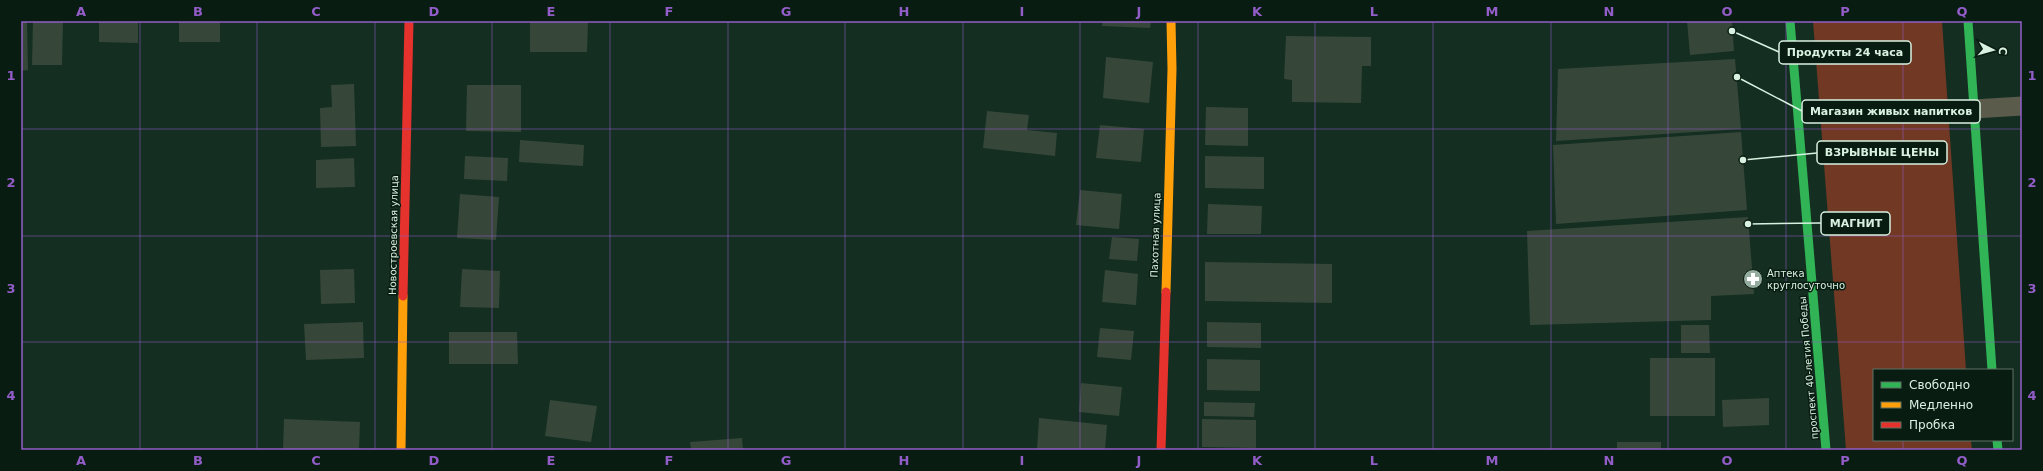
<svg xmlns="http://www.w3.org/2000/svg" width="2043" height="471" font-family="'DejaVu Sans',sans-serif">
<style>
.green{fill:#713824}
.building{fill:#364739}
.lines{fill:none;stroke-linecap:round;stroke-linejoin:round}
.lane{stroke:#5b5b4c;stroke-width:19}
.fast{stroke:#30b455;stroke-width:9}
.slow{stroke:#ff9f0a;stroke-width:9}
.jam{stroke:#e5322d;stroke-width:9}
.grid{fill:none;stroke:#925dc8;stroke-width:1;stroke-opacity:0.55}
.labels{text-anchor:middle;stroke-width:3;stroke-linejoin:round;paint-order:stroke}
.street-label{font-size:10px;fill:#d9f1e1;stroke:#091c11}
.poi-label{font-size:10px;fill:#d9f1e1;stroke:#091c11;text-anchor:start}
.leader{fill:none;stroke:#d9f1e1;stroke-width:1.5}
.callout-dot{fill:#d9f1e1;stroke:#091c11;stroke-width:1.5}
.callout{fill:#091c11;stroke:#d9f1e1;stroke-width:1.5}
.callout-label{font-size:11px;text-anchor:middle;font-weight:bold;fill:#d9f1e1}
.neatline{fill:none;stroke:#925dc8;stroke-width:1.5}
.grid-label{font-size:13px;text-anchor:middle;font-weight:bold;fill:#925dc8}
</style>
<rect width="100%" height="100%" fill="#142e21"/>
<path class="green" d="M 1813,21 L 1942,21 L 1966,370 L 1874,370 L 1874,440 L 1971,440 L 1972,450 L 1846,450 Z"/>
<path class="building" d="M 21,21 L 27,21 L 28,70 L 21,71 Z
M 33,21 L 63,21 L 62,65 L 32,65 Z
M 99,21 L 138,21 L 138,43 L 99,42 Z
M 179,21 L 220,21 L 220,42 L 179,42 Z
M 530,21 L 588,21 L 587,52 L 530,52 Z
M 1103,21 L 1151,21 L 1150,28 L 1102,26 Z
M 1687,21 L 1732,21 L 1734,51 L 1690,55 Z
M 1286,36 L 1371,37 L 1371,66 L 1362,66 L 1361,103 L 1292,102 L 1292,80 L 1284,79 Z
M 1106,57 L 1153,62 L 1149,103 L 1103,98 Z
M 1735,59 L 1741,129 L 1556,141 L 1558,69 Z
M 354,84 L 356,146 L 321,147 L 320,108 L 332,107 L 331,85 Z
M 467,85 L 521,85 L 521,132 L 466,131 Z
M 1206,107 L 1248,108 L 1248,146 L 1205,145 Z
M 987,111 L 1029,115 L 1027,130 L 1057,133 L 1055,156 L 983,148 Z
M 1100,125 L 1144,129 L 1141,162 L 1096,158 Z
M 1741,132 L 1747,210 L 1556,224 L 1553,145 Z
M 520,140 L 584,145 L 583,166 L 519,162 Z
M 465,156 L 508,158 L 507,181 L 464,179 Z
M 1205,156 L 1264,157 L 1264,189 L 1205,188 Z
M 354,158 L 355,187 L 316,188 L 316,160 Z
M 1080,190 L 1122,194 L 1119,229 L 1076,225 Z
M 460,194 L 499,197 L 496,240 L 457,238 Z
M 1208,204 L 1262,206 L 1261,234 L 1207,234 Z
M 1748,217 L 1754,294 L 1711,296 L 1711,320 L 1530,325 L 1527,231 Z
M 1112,237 L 1139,239 L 1137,261 L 1109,259 Z
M 1205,262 L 1332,264 L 1332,303 L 1205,301 Z
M 354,269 L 355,303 L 321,304 L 320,270 Z
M 462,269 L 500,271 L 499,308 L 460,307 Z
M 1105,270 L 1138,274 L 1136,305 L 1102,302 Z
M 363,322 L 364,358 L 306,360 L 304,324 Z
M 1207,322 L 1261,323 L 1261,348 L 1207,347 Z
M 1681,325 L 1709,325 L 1710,353 L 1681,353 Z
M 1100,328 L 1134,331 L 1131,360 L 1097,357 Z
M 449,332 L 517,332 L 518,364 L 449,364 Z
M 1650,358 L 1715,358 L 1715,416 L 1650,416 Z
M 1207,359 L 1260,360 L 1260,391 L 1207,390 Z
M 1081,383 L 1122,387 L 1119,416 L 1079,412 Z
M 1769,398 L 1769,425 L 1723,427 L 1722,400 Z
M 550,400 L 597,406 L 591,442 L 545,436 Z
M 1204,402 L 1255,403 L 1254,417 L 1204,416 Z
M 1039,418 L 1107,425 L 1105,450 L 1037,450 Z
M 284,419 L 360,422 L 359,450 L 283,450 Z
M 1202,419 L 1256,420 L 1256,448 L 1202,447 Z
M 742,438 L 743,450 L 691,450 L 690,442 Z
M 1617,442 L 1661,442 L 1661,450 L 1617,450 Z"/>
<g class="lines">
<path class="lane" d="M 1974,109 L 2022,106"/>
<path class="fast" d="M 1790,21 L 1826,450
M 1968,21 L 1992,370
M 1997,440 L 1998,450"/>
<path class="slow" d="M 1166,292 L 1172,69 L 1171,21
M 401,450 L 403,296"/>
<path class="jam" d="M 403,296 L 409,21
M 1161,450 L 1166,292"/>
</g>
<path class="grid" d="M 140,21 L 140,450M 257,21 L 257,450M 375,21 L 375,450M 492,21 L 492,450M 610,21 L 610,450M 728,21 L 728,450M 845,21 L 845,450M 963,21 L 963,450M 1080,21 L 1080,450M 1198,21 L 1198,450M 1315,21 L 1315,450M 1433,21 L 1433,450M 1551,21 L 1551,450M 1668,21 L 1668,450M 1786,21 L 1786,450M 1903,21 L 1903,370M 21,129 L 2022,129M 21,236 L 2022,236M 21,342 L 2022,342M 1903,440 L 1903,450"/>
<defs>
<symbol id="pharmacy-disc" viewBox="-11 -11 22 22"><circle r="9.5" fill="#94ad9e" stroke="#091c11"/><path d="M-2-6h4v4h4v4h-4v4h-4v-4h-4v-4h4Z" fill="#fff"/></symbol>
</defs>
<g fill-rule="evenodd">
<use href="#pharmacy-disc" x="1742" y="268" width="22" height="22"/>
</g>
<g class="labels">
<g class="street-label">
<text transform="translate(393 235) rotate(-89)" y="4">Новостроевская улица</text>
<text transform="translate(1155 235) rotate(-88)" y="4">Пахотная улица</text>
<text transform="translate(1808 368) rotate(-95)" y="4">проспект 40-летия Победы</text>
</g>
<g class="poi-label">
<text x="1767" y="277">Аптека<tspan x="1767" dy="12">круглосуточно</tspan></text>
</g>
</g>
<path class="leader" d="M1732 31L1779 52M1737 77L1802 111M1743 160L1817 153M1748 224L1821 223"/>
<g class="callout-dot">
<circle cx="1732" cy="31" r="4"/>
<circle cx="1737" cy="77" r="4"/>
<circle cx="1743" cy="160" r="4"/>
<circle cx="1748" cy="224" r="4"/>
</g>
<g class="callout">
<rect x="1779" y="41" width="132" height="23" rx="4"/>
<rect x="1802" y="100" width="178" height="23" rx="4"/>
<rect x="1817" y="141" width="130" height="23" rx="4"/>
<rect x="1821" y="212" width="69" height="23" rx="4"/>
</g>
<g class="callout-label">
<text x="1845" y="56">Продукты 24 часа</text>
<text x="1891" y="115">Магазин живых напитков</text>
<text x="1882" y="156">ВЗРЫВНЫЕ ЦЕНЫ</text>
<text x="1856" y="227">МАГНИТ</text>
</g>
<rect width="2043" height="471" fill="none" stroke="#091c11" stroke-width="44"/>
<rect x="1873" y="369" width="140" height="72" fill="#091c11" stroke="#5c7164"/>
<rect x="1881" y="382" width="20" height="6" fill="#30b455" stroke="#5c7164"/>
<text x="1909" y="389" font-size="12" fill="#d9f1e1">Свободно</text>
<rect x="1881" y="402" width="20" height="6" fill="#ff9f0a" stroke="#5c7164"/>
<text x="1909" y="409" font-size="12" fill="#d9f1e1">Медленно</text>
<rect x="1881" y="422" width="20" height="6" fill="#e5322d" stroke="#5c7164"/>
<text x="1909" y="429" font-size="12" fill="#d9f1e1">Пробка</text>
<g transform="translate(1993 50) rotate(96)" stroke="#091c11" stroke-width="3" paint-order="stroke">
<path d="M0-3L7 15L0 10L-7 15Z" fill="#d9f1e1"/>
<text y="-6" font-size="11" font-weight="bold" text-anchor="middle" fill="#d9f1e1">С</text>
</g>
<rect x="22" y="22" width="1999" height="427" class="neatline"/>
<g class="grid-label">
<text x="81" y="16">A</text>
<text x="198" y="16">B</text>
<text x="316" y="16">C</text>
<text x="434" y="16">D</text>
<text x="551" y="16">E</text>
<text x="669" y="16">F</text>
<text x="786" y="16">G</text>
<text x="904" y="16">H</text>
<text x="1022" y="16">I</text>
<text x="1139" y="16">J</text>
<text x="1257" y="16">K</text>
<text x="1374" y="16">L</text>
<text x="1492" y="16">M</text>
<text x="1609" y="16">N</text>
<text x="1727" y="16">O</text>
<text x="1845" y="16">P</text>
<text x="1962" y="16">Q</text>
<text x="11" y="80">1</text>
<text x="2032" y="80">1</text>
<text x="11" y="187">2</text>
<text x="2032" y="187">2</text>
<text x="11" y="293">3</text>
<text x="2032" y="293">3</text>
<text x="11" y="400">4</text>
<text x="2032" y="400">4</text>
<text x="81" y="465">A</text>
<text x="198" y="465">B</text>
<text x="316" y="465">C</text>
<text x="434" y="465">D</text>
<text x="551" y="465">E</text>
<text x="669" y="465">F</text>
<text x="786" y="465">G</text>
<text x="904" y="465">H</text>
<text x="1022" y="465">I</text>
<text x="1139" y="465">J</text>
<text x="1257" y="465">K</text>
<text x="1374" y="465">L</text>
<text x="1492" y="465">M</text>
<text x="1609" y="465">N</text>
<text x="1727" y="465">O</text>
<text x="1845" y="465">P</text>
<text x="1962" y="465">Q</text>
</g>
</svg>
